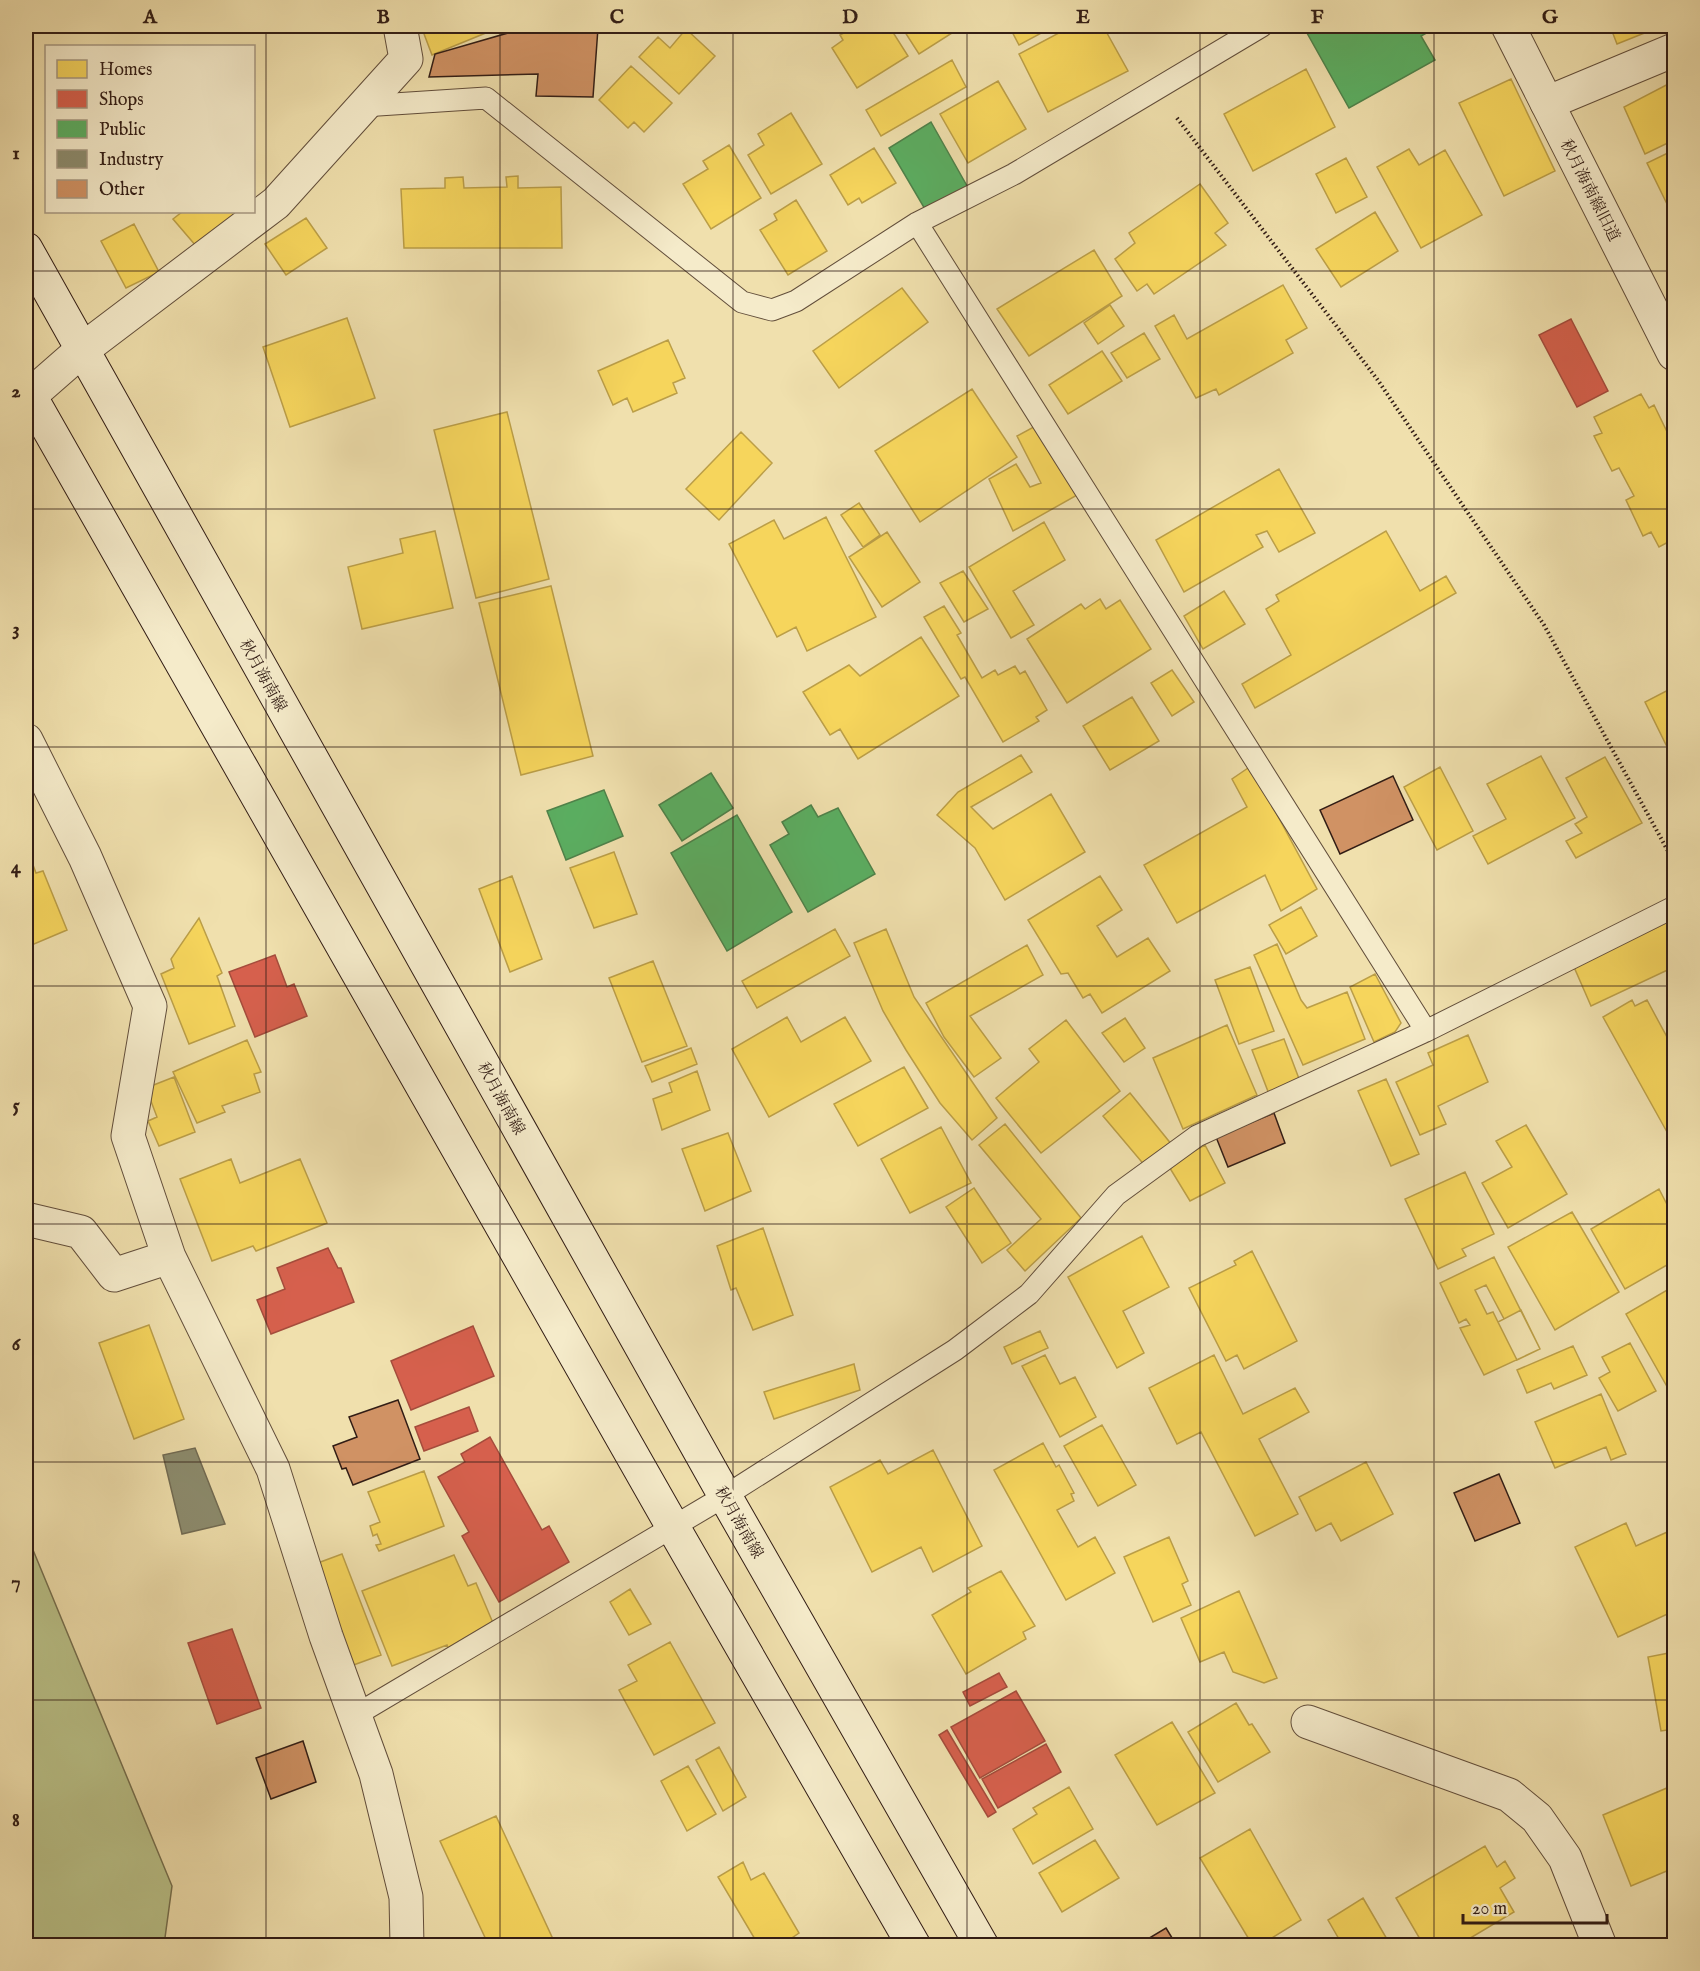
<svg xmlns="http://www.w3.org/2000/svg" width="1700" height="1971" font-family="'IM FELL English','Noto Serif JP',serif">
<style>
.green{fill:#bac289;stroke:#76704f;stroke-width:1.5}
.homes{fill:#f6d55c;stroke:#bb9e47;stroke-width:1.5;fill-rule:evenodd}
.shops{fill:#d6604d;stroke:#a54c3c;stroke-width:1.5}
.public{fill:#5aae61;stroke:#4e824a;stroke-width:1.5}
.industry{fill:#8c8c6e;stroke:#716b53;stroke-width:1.5}
.building{fill:#d09264;stroke:#321d15;stroke-width:1.5}
.lines{fill:none;stroke-linecap:round;stroke-linejoin:round}
.service-casing{stroke:#624e3b;stroke-width:23}
.minor-casing{stroke:#624e3b;stroke-width:35}
.tertiary-casing{stroke:#624e3b;stroke-width:35}
.secondary-casing{stroke:#321d15;stroke-width:35}
.path{stroke:#321d15;stroke-width:4;stroke-dasharray:1.5 3;stroke-linecap:butt}
.service{stroke:#f5ebca;stroke-width:21}
.minor{stroke:#f5ebca;stroke-width:33}
.tertiary{stroke:#f5ebca;stroke-width:33}
.secondary{stroke:#f5ebca;stroke-width:33}
.grid{fill:none;stroke:#321d15;stroke-width:1.5;stroke-opacity:0.55}
.labels{text-anchor:middle;stroke-width:6;stroke-linejoin:round;paint-order:stroke}
.street-label{font-size:16px;fill:#321d15;stroke:#f5ebca}
.neatline{fill:none;stroke:#321d15;stroke-width:2}
.grid-label{font-size:20px;text-anchor:middle;font-weight:bold;fill:#321d15}
</style>
<rect width="100%" height="100%" fill="#f0e0ad"/>
<filter id="stains"><feTurbulence type="fractalNoise" baseFrequency=".00333" numOctaves="4"/><feColorMatrix values="0 0 0 0 .2 0 0 0 0 .09 0 0 0 0 .02 0 0 0 .5 -.17"/></filter>
<radialGradient id="worn" r=".72"><stop offset=".6" stop-color="#630" stop-opacity="0"/><stop offset="1" stop-color="#630" stop-opacity=".3"/></radialGradient>
<path class="green" d="M 26,1533 L 172,1886 L 164,1945 L 26,1945 Z"/>
<path class="homes" d="M 421,26 L 491,26 L 493,30 L 432,55 Z
M 856,26 L 889,26 L 908,56 L 857,88 L 832,48 L 843,40 L 840,35 Z
M 901,26 L 947,26 L 952,33 L 919,54 Z
M 1009,26 L 1048,26 L 1049,29 L 1019,45 Z
M 1072,26 L 1103,26 L 1128,71 L 1048,112 L 1019,54 Z
M 1610,26 L 1662,26 L 1617,44 Z
M 686,29 L 715,56 L 679,94 L 639,57 L 658,37 L 670,48 Z
M 952,60 L 966,87 L 881,136 L 866,110 Z
M 631,66 L 672,103 L 644,132 L 634,122 L 628,128 L 599,100 Z
M 1306,69 L 1335,127 L 1253,171 L 1224,114 Z
M 1511,79 L 1555,171 L 1504,196 L 1459,103 Z
M 998,81 L 1026,129 L 968,163 L 940,114 Z
M 1674,81 L 1674,140 L 1645,154 L 1624,107 Z
M 791,113 L 822,164 L 771,194 L 748,155 L 764,145 L 758,134 Z
M 729,145 L 761,198 L 711,229 L 683,184 L 708,169 L 703,161 Z
M 874,148 L 896,183 L 862,203 L 859,198 L 848,205 L 830,175 Z
M 1409,149 L 1419,165 L 1445,150 L 1482,215 L 1421,248 L 1377,167 Z
M 1674,150 L 1674,200 L 1667,204 L 1647,163 Z
M 1346,158 L 1367,197 L 1336,213 L 1316,174 Z
M 518,176 L 518,188 L 561,187 L 562,248 L 404,248 L 401,189 L 445,188 L 445,178 L 463,177 L 464,188 L 507,187 L 506,177 Z
M 1200,184 L 1228,223 L 1215,233 L 1226,245 L 1154,294 L 1147,284 L 1137,291 L 1115,259 L 1135,243 L 1129,233 Z
M 796,200 L 827,251 L 788,275 L 760,230 L 777,220 L 774,214 Z
M 182,212 L 250,212 L 202,253 L 173,219 Z
M 1375,212 L 1398,251 L 1341,287 L 1316,249 Z
M 306,218 L 327,248 L 286,275 L 265,244 Z
M 134,224 L 159,272 L 126,288 L 101,241 Z
M 1094,250 L 1122,296 L 1029,356 L 997,309 Z
M 1283,285 L 1307,328 L 1286,340 L 1293,353 L 1219,395 L 1216,389 L 1196,398 L 1155,326 L 1174,315 L 1187,339 Z
M 902,288 L 928,322 L 839,388 L 813,351 Z
M 1110,305 L 1124,326 L 1098,344 L 1084,323 Z
M 347,318 L 375,398 L 290,427 L 263,347 Z
M 1144,333 L 1160,359 L 1127,378 L 1111,353 Z
M 668,340 L 685,378 L 673,383 L 677,393 L 633,412 L 627,398 L 613,405 L 598,371 Z
M 1102,351 L 1122,381 L 1068,414 L 1049,385 Z
M 972,389 L 1017,457 L 920,522 L 875,451 Z
M 1641,394 L 1649,408 L 1654,405 L 1672,442 L 1667,445 L 1674,460 L 1674,539 L 1659,547 L 1651,532 L 1643,536 L 1626,500 L 1634,496 L 1619,468 L 1612,471 L 1594,436 L 1602,433 L 1594,417 Z
M 507,412 L 549,579 L 476,598 L 434,430 Z
M 1041,423 L 1079,494 L 1013,531 L 989,479 L 1016,464 L 1030,487 L 1041,483 L 1017,436 Z
M 741,432 L 772,463 L 719,520 L 686,489 Z
M 1279,469 L 1315,533 L 1279,552 L 1267,531 L 1256,535 L 1263,547 L 1184,592 L 1156,540 Z
M 859,503 L 880,535 L 863,547 L 841,515 Z
M 826,517 L 876,617 L 807,651 L 796,627 L 777,637 L 729,544 L 774,520 L 784,539 Z
M 1044,522 L 1065,560 L 1013,591 L 1034,625 L 1011,638 L 969,567 Z
M 435,531 L 453,608 L 362,629 L 348,567 L 403,553 L 400,539 Z
M 1386,531 L 1420,591 L 1446,576 L 1456,593 L 1255,708 L 1242,684 L 1291,655 L 1266,609 L 1279,601 L 1276,595 Z
M 887,532 L 920,582 L 882,607 L 849,557 Z
M 963,571 L 988,609 L 964,622 L 940,583 Z
M 551,586 L 593,756 L 521,775 L 479,603 Z
M 1224,591 L 1245,624 L 1203,649 L 1184,616 Z
M 1100,599 L 1106,609 L 1120,600 L 1151,649 L 1067,703 L 1027,639 L 1081,604 L 1085,609 Z
M 944,606 L 961,633 L 957,635 L 982,678 L 995,670 L 998,675 L 1015,666 L 1020,674 L 1025,671 L 1047,710 L 1036,717 L 1039,721 L 1003,742 L 965,677 L 961,679 L 924,617 Z
M 921,637 L 959,696 L 858,759 L 840,729 L 830,735 L 803,692 L 849,665 L 860,676 Z
M 1172,670 L 1194,702 L 1172,716 L 1151,683 Z
M 1674,687 L 1674,758 L 1673,759 L 1645,702 Z
M 1132,697 L 1159,741 L 1110,770 L 1083,726 Z
M 1021,755 L 1032,772 L 971,807 L 993,829 L 1051,794 L 1085,852 L 1005,900 L 975,848 L 937,815 L 958,792 Z
M 1541,756 L 1575,818 L 1488,864 L 1473,836 L 1506,819 L 1487,784 Z
M 1605,757 L 1642,823 L 1576,858 L 1566,841 L 1582,833 L 1575,824 L 1587,817 L 1566,778 Z
M 1251,766 L 1317,889 L 1281,911 L 1265,875 L 1177,923 L 1144,865 L 1247,807 L 1232,779 Z
M 1440,767 L 1473,831 L 1437,850 L 1404,787 Z
M 26,846 L 36,873 L 43,871 L 67,930 L 27,947 L 26,942 Z
M 614,852 L 637,914 L 594,928 L 570,868 Z
M 512,876 L 542,959 L 510,972 L 479,889 Z
M 1100,876 L 1122,910 L 1097,926 L 1117,957 L 1148,938 L 1170,971 L 1102,1013 L 1090,994 L 1083,998 L 1068,973 L 1061,974 L 1028,920 Z
M 1301,907 L 1317,936 L 1286,954 L 1269,925 Z
M 199,918 L 222,973 L 217,976 L 235,1026 L 189,1044 L 161,974 L 174,968 L 171,959 Z
M 1674,919 L 1674,967 L 1591,1006 L 1574,967 Z
M 835,929 L 850,956 L 757,1008 L 742,981 Z
M 886,929 L 914,997 L 997,1118 L 972,1140 L 940,1103 L 906,1050 L 883,1011 L 854,943 Z
M 1277,944 L 1301,1000 L 1307,1008 L 1347,992 L 1365,1039 L 1303,1065 L 1254,955 Z
M 1027,945 L 1043,975 L 970,1016 L 1001,1058 L 974,1077 L 944,1037 L 926,1003 Z
M 653,961 L 687,1046 L 642,1062 L 609,978 Z
M 1250,967 L 1274,1031 L 1239,1044 L 1215,980 Z
M 1375,974 L 1401,1023 L 1395,1032 L 1374,1042 L 1350,987 Z
M 1632,1000 L 1635,1006 L 1647,1000 L 1674,1050 L 1674,1060 L 1668,1064 L 1674,1076 L 1674,1127 L 1667,1132 L 1603,1017 Z
M 787,1017 L 801,1042 L 845,1017 L 871,1061 L 769,1117 L 732,1049 Z
M 1125,1018 L 1145,1048 L 1124,1062 L 1102,1033 Z
M 1066,1020 L 1120,1091 L 1041,1153 L 996,1098 L 1039,1062 L 1029,1049 Z
M 1227,1025 L 1257,1095 L 1183,1129 L 1153,1058 Z
M 1468,1035 L 1488,1082 L 1438,1106 L 1446,1124 L 1420,1135 L 1396,1082 L 1433,1065 L 1428,1053 Z
M 1284,1039 L 1301,1084 L 1269,1094 L 1252,1050 Z
M 247,1040 L 261,1072 L 254,1074 L 260,1092 L 222,1106 L 225,1112 L 197,1123 L 173,1072 Z
M 691,1048 L 697,1064 L 652,1082 L 645,1066 Z
M 904,1067 L 928,1108 L 858,1146 L 834,1104 Z
M 697,1071 L 710,1110 L 662,1130 L 653,1099 L 672,1092 L 669,1083 Z
M 174,1077 L 195,1132 L 159,1146 L 148,1121 L 157,1117 L 146,1088 Z
M 1386,1079 L 1419,1154 L 1391,1166 L 1358,1091 Z
M 1130,1093 L 1172,1145 L 1146,1167 L 1103,1116 Z
M 1005,1124 L 1081,1218 L 1025,1271 L 1007,1250 L 1041,1219 L 979,1145 Z
M 1526,1125 L 1567,1194 L 1508,1228 L 1482,1183 L 1512,1167 L 1496,1141 Z
M 941,1127 L 971,1183 L 910,1213 L 881,1159 Z
M 728,1133 L 751,1191 L 705,1211 L 682,1149 Z
M 1205,1145 L 1225,1183 L 1190,1201 L 1168,1165 Z
M 231,1159 L 240,1183 L 300,1159 L 327,1223 L 256,1251 L 253,1246 L 212,1261 L 180,1179 Z
M 1465,1172 L 1494,1234 L 1462,1249 L 1466,1256 L 1438,1269 L 1405,1199 Z
M 974,1188 L 1011,1243 L 982,1263 L 946,1207 Z
M 1659,1189 L 1674,1218 L 1674,1261 L 1625,1289 L 1591,1229 Z
M 1572,1212 L 1619,1292 L 1555,1330 L 1508,1247 Z
M 763,1228 L 793,1315 L 753,1330 L 736,1288 L 731,1290 L 717,1246 Z
M 1142,1236 L 1169,1287 L 1123,1311 L 1144,1353 L 1117,1368 L 1068,1277 Z
M 1252,1251 L 1297,1341 L 1244,1369 L 1237,1355 L 1226,1361 L 1189,1288 L 1236,1265 L 1234,1261 Z
M 1494,1257 L 1540,1349 L 1484,1375 L 1460,1328 L 1470,1325 L 1466,1319 L 1459,1323 L 1440,1283 ZM 1486,1285 L 1504,1319 L 1498,1322 L 1493,1312 L 1487,1314 L 1475,1290 Z
M 1674,1286 L 1674,1399 L 1626,1314 Z
M 1521,1310 L 1540,1349 L 1517,1360 L 1498,1322 Z
M 149,1325 L 184,1419 L 134,1439 L 99,1343 Z
M 1040,1331 L 1048,1348 L 1012,1364 L 1004,1347 Z
M 1630,1343 L 1656,1391 L 1618,1411 L 1599,1378 L 1610,1372 L 1602,1357 Z
M 1573,1346 L 1587,1375 L 1554,1389 L 1551,1383 L 1527,1393 L 1517,1370 Z
M 1045,1355 L 1060,1384 L 1075,1377 L 1096,1417 L 1060,1437 L 1022,1366 Z
M 1214,1355 L 1243,1414 L 1295,1388 L 1309,1412 L 1259,1439 L 1298,1514 L 1255,1536 L 1201,1432 L 1177,1444 L 1149,1388 Z
M 854,1364 L 860,1390 L 774,1419 L 764,1392 Z
M 1601,1394 L 1626,1454 L 1611,1460 L 1606,1447 L 1555,1468 L 1535,1422 Z
M 1102,1425 L 1136,1485 L 1098,1506 L 1064,1446 Z
M 1043,1443 L 1056,1467 L 1059,1465 L 1074,1493 L 1071,1494 L 1074,1501 L 1057,1510 L 1078,1547 L 1095,1537 L 1115,1573 L 1066,1600 L 994,1470 Z
M 933,1450 L 982,1546 L 933,1572 L 921,1547 L 872,1572 L 830,1487 L 880,1460 L 888,1474 Z
M 1366,1462 L 1393,1514 L 1341,1541 L 1331,1523 L 1316,1531 L 1299,1497 Z
M 424,1471 L 444,1526 L 379,1551 L 376,1545 L 381,1544 L 377,1534 L 373,1536 L 370,1526 L 380,1522 L 368,1492 Z
M 1626,1523 L 1636,1546 L 1674,1529 L 1674,1611 L 1618,1637 L 1575,1547 Z
M 1169,1537 L 1188,1581 L 1182,1584 L 1191,1605 L 1153,1622 L 1124,1557 Z
M 342,1554 L 381,1655 L 348,1667 L 307,1567 Z
M 454,1555 L 468,1586 L 476,1583 L 496,1630 L 448,1648 L 447,1645 L 392,1666 L 362,1591 Z
M 1001,1571 L 1035,1626 L 1023,1632 L 1026,1639 L 966,1674 L 932,1615 L 971,1592 L 968,1588 Z
M 630,1589 L 651,1624 L 629,1635 L 610,1602 Z
M 1239,1591 L 1277,1678 L 1264,1683 L 1233,1672 L 1224,1652 L 1200,1662 L 1181,1618 Z
M 670,1642 L 715,1723 L 654,1755 L 619,1690 L 637,1681 L 628,1665 Z
M 1674,1652 L 1674,1729 L 1661,1731 L 1648,1657 Z
M 1236,1703 L 1249,1725 L 1252,1724 L 1270,1752 L 1218,1782 L 1188,1732 Z
M 1172,1722 L 1215,1793 L 1157,1825 L 1115,1755 Z
M 719,1747 L 746,1797 L 723,1811 L 696,1760 Z
M 688,1766 L 716,1814 L 687,1831 L 661,1781 Z
M 1674,1785 L 1674,1868 L 1631,1886 L 1603,1815 Z
M 1069,1787 L 1093,1829 L 1033,1864 L 1013,1829 L 1037,1814 L 1033,1808 Z
M 496,1816 L 552,1937 L 533,1946 L 489,1946 L 440,1841 Z
M 1250,1829 L 1301,1920 L 1259,1946 L 1253,1946 L 1200,1858 Z
M 1095,1840 L 1119,1878 L 1062,1912 L 1039,1873 Z
M 1485,1846 L 1497,1867 L 1505,1861 L 1515,1878 L 1500,1888 L 1514,1912 L 1457,1946 L 1424,1946 L 1396,1898 Z
M 743,1862 L 751,1880 L 764,1873 L 799,1933 L 780,1946 L 759,1946 L 718,1877 Z
M 1363,1898 L 1391,1946 L 1343,1946 L 1328,1920 Z"/>
<path class="shops" d="M 1571,319 L 1608,391 L 1577,407 L 1539,335 Z
M 275,955 L 287,987 L 294,984 L 307,1016 L 255,1037 L 229,972 Z
M 328,1248 L 338,1268 L 341,1268 L 354,1302 L 271,1334 L 257,1300 L 285,1289 L 277,1268 Z
M 473,1326 L 494,1376 L 411,1410 L 391,1361 Z
M 469,1407 L 478,1431 L 424,1451 L 415,1427 Z
M 490,1437 L 542,1530 L 549,1526 L 569,1562 L 499,1602 L 462,1536 L 469,1532 L 438,1477 L 465,1462 L 461,1454 Z
M 232,1629 L 261,1708 L 217,1724 L 188,1643 Z
M 999,1673 L 1007,1687 L 970,1706 L 963,1692 Z
M 1016,1691 L 1045,1741 L 980,1778 L 951,1727 Z
M 947,1730 L 996,1812 L 988,1817 L 939,1735 Z
M 1046,1744 L 1061,1772 L 998,1808 L 982,1779 Z"/>
<path class="public" d="M 1320,26 L 1439,26 L 1421,36 L 1435,60 L 1349,108 L 1307,33 Z
M 931,122 L 971,193 L 929,216 L 889,148 Z
M 711,773 L 733,808 L 682,841 L 659,805 Z
M 604,790 L 623,836 L 566,860 L 547,811 Z
M 811,805 L 818,817 L 838,808 L 875,874 L 808,912 L 770,845 L 789,834 L 782,822 Z
M 737,815 L 792,912 L 727,951 L 671,853 Z"/>
<path class="industry" d="M 195,1448 L 225,1524 L 182,1534 L 163,1455 Z"/>
<path class="building" d="M 532,26 L 598,28 L 593,97 L 536,96 L 538,74 L 429,77 L 435,54 Z
M 1393,776 L 1413,820 L 1340,854 L 1320,810 Z
M 1274,1113 L 1285,1143 L 1228,1167 L 1216,1137 Z
M 398,1400 L 420,1459 L 353,1485 L 346,1468 L 342,1469 L 333,1446 L 357,1437 L 349,1417 Z
M 1499,1474 L 1520,1523 L 1475,1541 L 1454,1493 Z
M 303,1741 L 316,1782 L 271,1799 L 256,1758 Z
M 1166,1928 L 1177,1946 L 1136,1946 Z"/>
<g class="lines">
<defs>
<path id="service" d="M 363,106 L 486,98 L 742,302 L 772,310 L 796,301 L 917,223 L 1014,174 L 1262,26
M 917,223 L 1426,1031
M 354,1716 L 725,1496 L 955,1350 L 1029,1294 L 1116,1195 L 1197,1136 L 1426,1031 L 1674,907"/>
<path id="minor" d="M 1547,103 L 1674,50
M 26,399 L 82,350 L 276,203 L 406,59 L 400,26
M 26,740 L 85,857 L 150,1006 L 128,1136 L 169,1257 L 273,1469 L 326,1636 L 376,1774 L 406,1897 L 407,1946
M 26,1219 L 81,1232 L 114,1275 L 169,1257
M 1308,1722 L 1509,1795 L 1537,1818 L 1565,1858 L 1600,1946"/>
<path id="tertiary" d="M 1508,26 L 1674,354"/>
<path id="secondary" d="M 26,249 L 725,1496 L 982,1946
M 26,389 L 673,1527 L 914,1946"/>
</defs>
<use href="#service" class="service-casing"/>
<use href="#minor" class="minor-casing"/>
<use href="#tertiary" class="tertiary-casing"/>
<use href="#secondary" class="secondary-casing"/>
<path class="path" d="M 1177,118 L 1377,379 L 1544,625 L 1674,862"/>
<use href="#service" class="service"/>
<use href="#minor" class="minor"/>
<use href="#tertiary" class="tertiary"/>
<use href="#secondary" class="secondary"/>
</g>
<path class="grid" d="M 266,26 L 266,1946M 500,26 L 500,1946M 733,26 L 733,1946M 967,26 L 967,1946M 1200,26 L 1200,1946M 1434,26 L 1434,1946M 26,271 L 1674,271M 26,509 L 1674,509M 26,747 L 1674,747M 26,986 L 1674,986M 26,1224 L 1674,1224M 26,1462 L 1674,1462M 26,1700 L 1674,1700"/>
<g class="labels">
<g class="street-label">
<text transform="translate(1591 190) rotate(63)" y="6">秋月海南線旧道</text>
<text transform="translate(264 675) rotate(61)" y="6">秋月海南線</text>
<text transform="translate(502 1098) rotate(61)" y="6">秋月海南線</text>
<text transform="translate(740 1522) rotate(60)" y="6">秋月海南線</text>
</g>
</g>
<rect width="1700" height="1971" fill="none" stroke="#f0e0ad" stroke-width="66"/>
<rect x="45" y="45" width="210" height="168" fill="#f5ebca" stroke="#a79982" stroke-width="1.5"/>
<rect x="57" y="60" width="30" height="18" fill="#f6d55c" stroke="#a79982" stroke-width="1.5"/>
<text x="99" y="75" font-size="18" fill="#321d15">Homes</text>
<rect x="57" y="90" width="30" height="18" fill="#d6604d" stroke="#a79982" stroke-width="1.5"/>
<text x="99" y="105" font-size="18" fill="#321d15">Shops</text>
<rect x="57" y="120" width="30" height="18" fill="#5aae61" stroke="#a79982" stroke-width="1.5"/>
<text x="99" y="135" font-size="18" fill="#321d15">Public</text>
<rect x="57" y="150" width="30" height="18" fill="#8c8c6e" stroke="#a79982" stroke-width="1.5"/>
<text x="99" y="165" font-size="18" fill="#321d15">Industry</text>
<rect x="57" y="180" width="30" height="18" fill="#d09264" stroke="#a79982" stroke-width="1.5"/>
<text x="99" y="195" font-size="18" fill="#321d15">Other</text>
<path d="M1463 1914v9h144v-9" fill="none" stroke="#321d15" stroke-width="3"/>
<text x="1472" y="1914" font-size="18" fill="#321d15" stroke="#f5ebca" stroke-width="4.5" paint-order="stroke">20 m</text>
<rect x="33" y="33" width="1634" height="1905" class="neatline"/>
<g class="grid-label">
<text x="150" y="23">A</text>
<text x="383" y="23">B</text>
<text x="617" y="23">C</text>
<text x="850" y="23">D</text>
<text x="1083" y="23">E</text>
<text x="1317" y="23">F</text>
<text x="1550" y="23">G</text>
<text x="16" y="159">1</text>
<text x="16" y="397">2</text>
<text x="16" y="635">3</text>
<text x="16" y="873">4</text>
<text x="16" y="1111">5</text>
<text x="16" y="1350">6</text>
<text x="16" y="1588">7</text>
<text x="16" y="1826">8</text>
</g>
<rect width="100%" height="100%" filter="url(#stains)"/>
<rect width="100%" height="100%" fill="url(#worn)"/>
</svg>
